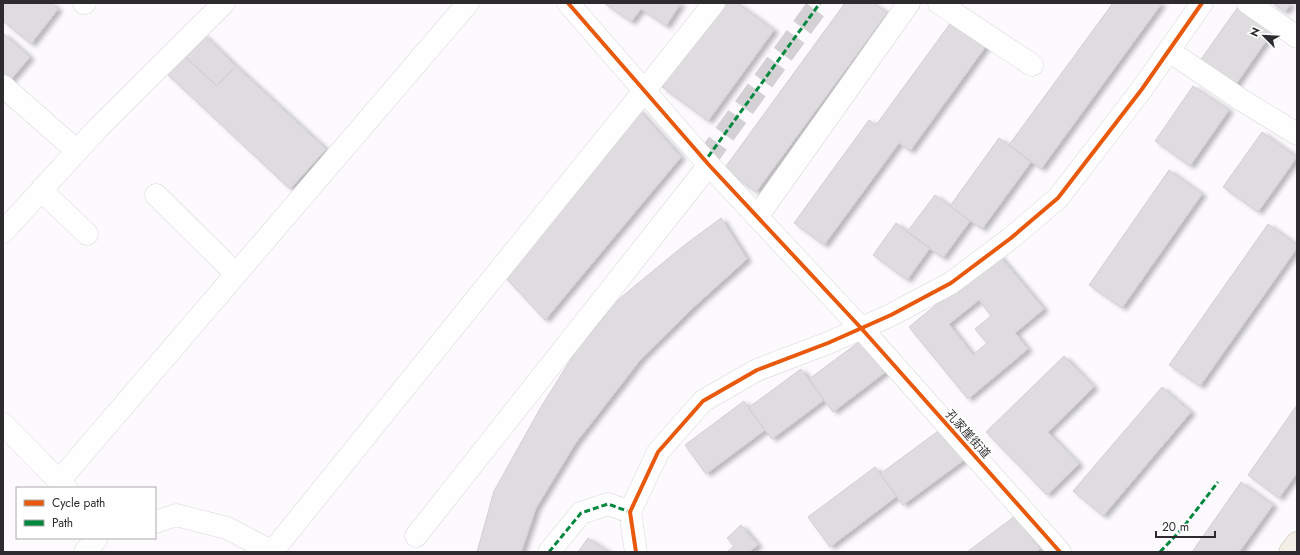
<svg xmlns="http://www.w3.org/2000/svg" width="1300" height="555" font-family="Jost,'Noto Sans SC',sans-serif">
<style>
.building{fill:#dedcdf;stroke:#d1cfd2;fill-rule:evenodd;filter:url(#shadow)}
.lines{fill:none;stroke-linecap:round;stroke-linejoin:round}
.minor-tunnel{stroke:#d3d1d4;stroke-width:22;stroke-dasharray:22 11;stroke-linecap:butt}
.minor-casing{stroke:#d8d6d9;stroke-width:23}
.major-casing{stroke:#c1b9ab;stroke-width:23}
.minor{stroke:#fffeff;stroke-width:22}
.major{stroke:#f3eee6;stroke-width:22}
.quiet{stroke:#00873e;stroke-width:3;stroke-dasharray:6 3;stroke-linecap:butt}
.cycleway-casing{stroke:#fff;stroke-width:6}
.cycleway{stroke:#e8590c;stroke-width:4}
.labels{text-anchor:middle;stroke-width:4;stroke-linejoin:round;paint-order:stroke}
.street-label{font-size:12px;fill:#2d2b2e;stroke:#fff}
</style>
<defs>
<filter id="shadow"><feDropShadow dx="4.5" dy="2.5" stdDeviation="2" flood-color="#0004"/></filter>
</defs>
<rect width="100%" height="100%" fill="#fcfafd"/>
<path class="building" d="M 6,3 L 51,3 L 58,9 L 31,44 L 3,21 L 3,7 Z
M 604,3 L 681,3 L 666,26 L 641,9 L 631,22 Z
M 722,3 L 737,3 L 774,30 L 708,121 L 662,87 Z
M 845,3 L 873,3 L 887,13 L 756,192 L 724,169 Z
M 1113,3 L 1162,3 L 1041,169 L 1009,145 Z
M 1272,3 L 1291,3 L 1285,12 Z
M 1238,7 L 1273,31 L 1234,87 L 1199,62 Z
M 952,21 L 986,46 L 910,151 L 899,143 L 824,245 L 794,223 L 869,120 L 876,125 Z
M 3,33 L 30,57 L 8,83 L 3,78 Z
M 203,34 L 236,66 L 217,86 L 183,55 Z
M 183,55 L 217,86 L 236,66 L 326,149 L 290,189 L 166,73 Z
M 1193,86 L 1229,110 L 1190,166 L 1155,141 Z
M 638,109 L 681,157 L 545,320 L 504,276 Z
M 1262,132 L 1297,157 L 1258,212 L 1223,187 Z
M 999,138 L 1031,162 L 982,229 L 950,206 Z
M 1169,170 L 1202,194 L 1122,308 L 1089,285 Z
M 935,195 L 970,221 L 943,258 L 907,232 Z
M 721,218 L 747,259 L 695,306 L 641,359 L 575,444 L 536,508 L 521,552 L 477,552 L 494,491 L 541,407 L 576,351 L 619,299 L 682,247 Z
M 896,223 L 930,248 L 907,280 L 873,255 Z
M 1268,224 L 1297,245 L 1297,248 L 1200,386 L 1169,365 Z
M 998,254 L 1044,309 L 1015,333 L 1028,349 L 968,399 L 909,327 ZM 979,300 L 991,316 L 975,329 L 987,343 L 973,355 L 949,324 Z
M 863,339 L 887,371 L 833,412 L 809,379 Z
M 1064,356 L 1094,387 L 1048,432 L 1079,464 L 1047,495 L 986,432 Z
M 801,369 L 824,400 L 772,439 L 748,408 Z
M 1162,387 L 1191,412 L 1103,516 L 1073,491 Z
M 744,401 L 765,430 L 706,474 L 685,445 Z
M 1297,405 L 1297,473 L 1279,498 L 1248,475 Z
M 941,429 L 964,460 L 903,505 L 880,474 Z
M 875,467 L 897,496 L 830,547 L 808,517 Z
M 1241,482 L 1273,505 L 1239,552 L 1192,552 Z
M 1015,516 L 1040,549 L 1036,552 L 967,552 Z
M 741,525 L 758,545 L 749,552 L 727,552 L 734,546 L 727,538 Z
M 588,538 L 609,552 L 578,552 Z"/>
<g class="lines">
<path class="minor-tunnel" d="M 705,161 L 820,3"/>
<defs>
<path id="minor" d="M 84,3 L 85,3
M 568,3 L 709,165 L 861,328 L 1060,552
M 939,3 L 1032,65
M 1248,3 L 1297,37
M 1169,51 L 1240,99 L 1297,134
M 3,86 L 77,151
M 41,190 L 87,234
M 156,195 L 236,274
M 757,217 L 909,3
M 3,232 L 98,128 L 224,3
M 3,424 L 66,488
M 59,481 L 468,3
M 155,522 L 176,515 L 227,528 L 273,552
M 416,536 L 709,165
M 85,552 L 97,538
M 272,552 L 644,91 L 714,3
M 549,552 L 581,513 L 608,504 L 630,512
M 636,552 L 630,512 L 658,452 L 703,401 L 757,370 L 828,343 L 891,315 L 951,283 L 1011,238 L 1058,198 L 1142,89 L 1202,3"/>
<path id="major" d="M 1290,552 L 1297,543"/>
</defs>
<use href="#minor" class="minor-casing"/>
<use href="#major" class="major-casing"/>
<use href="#minor" class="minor"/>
<use href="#major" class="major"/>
<path class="quiet" d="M 703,158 L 705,161 L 820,3
M 549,552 L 581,513 L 608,504 L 630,512
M 1160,552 L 1181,530 L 1218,482"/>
<defs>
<path id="cycleway" d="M 568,3 L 709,165 L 861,328 L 1060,552
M 636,552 L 630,512 L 658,452 L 703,401 L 757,370 L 828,343 L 891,315 L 951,283 L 1011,238 L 1058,198 L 1142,89 L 1202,3"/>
</defs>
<use href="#cycleway" class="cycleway-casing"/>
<use href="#cycleway" class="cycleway"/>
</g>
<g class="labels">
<g class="street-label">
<text transform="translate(968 434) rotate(48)" y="4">孔家崖街道</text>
</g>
</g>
<rect width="1300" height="555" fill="none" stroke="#2d2b2e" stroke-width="8"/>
<rect x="16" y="487" width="140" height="52" fill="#ffffff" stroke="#abaaab"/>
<rect x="24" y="500" width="20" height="6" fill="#e8590c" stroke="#abaaab"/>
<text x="52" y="507" font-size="12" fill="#2d2b2e">Cycle path</text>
<rect x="24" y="520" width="20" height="6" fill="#00873e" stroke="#abaaab"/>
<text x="52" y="527" font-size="12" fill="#2d2b2e">Path</text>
<g transform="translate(1264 36) rotate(294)" stroke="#ffffff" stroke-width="3" paint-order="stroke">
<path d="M0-3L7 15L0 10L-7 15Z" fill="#2d2b2e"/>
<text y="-6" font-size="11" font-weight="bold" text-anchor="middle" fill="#2d2b2e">N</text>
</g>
<path d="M1156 531v6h59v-6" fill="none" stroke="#2d2b2e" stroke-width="2"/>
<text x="1162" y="531" font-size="12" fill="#2d2b2e" stroke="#ffffff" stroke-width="3" paint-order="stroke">20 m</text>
</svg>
